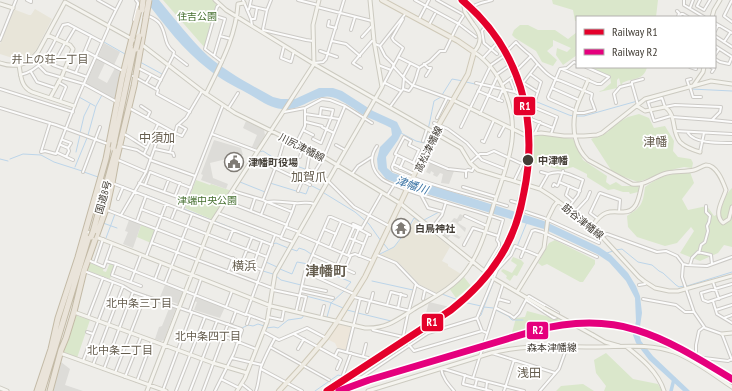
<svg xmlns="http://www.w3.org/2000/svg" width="732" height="391" font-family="'PT Sans Narrow','Noto Sans JP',sans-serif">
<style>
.commercial{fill:#ede6da}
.education{fill:#e8e5d9}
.green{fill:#dae7cb}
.parking{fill:#dddcd8}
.water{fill:#bcd5e9}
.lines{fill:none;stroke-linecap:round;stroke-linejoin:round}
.stream{stroke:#bcd5e9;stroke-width:1}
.river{stroke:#bcd5e9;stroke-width:3.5}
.street-casing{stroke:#cccac6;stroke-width:4}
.secondary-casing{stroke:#cccac0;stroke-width:5}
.primary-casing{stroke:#cfc9b8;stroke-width:6}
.highway-casing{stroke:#c3baa6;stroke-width:7}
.street{stroke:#fcfcfc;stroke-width:2}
.secondary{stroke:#f5f4ef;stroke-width:3}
.primary{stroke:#efece4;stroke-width:4}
.highway{stroke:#eae4da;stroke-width:5}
.rail-casing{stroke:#d8d8d7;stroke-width:2.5}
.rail{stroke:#fff;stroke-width:1;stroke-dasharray:3;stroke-linecap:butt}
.secondary-bridge-casing{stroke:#cccac0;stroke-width:5;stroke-linecap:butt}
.highway-bridge-casing{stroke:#c3baa6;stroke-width:7;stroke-linecap:butt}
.secondary-bridge{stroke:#f5f4ef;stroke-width:3}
.highway-bridge{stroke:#eae4da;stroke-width:5}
.rail-1-casing{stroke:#fff;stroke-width:10}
.rail-2-casing{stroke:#fff;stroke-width:10}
.rail-1{stroke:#e4002b;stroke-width:7}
.rail-2{stroke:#e5007d;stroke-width:7}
.stop-dot{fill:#433e36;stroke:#fff;stroke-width:1.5}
.labels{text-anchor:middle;stroke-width:3.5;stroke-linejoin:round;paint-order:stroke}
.park-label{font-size:10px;fill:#456f2f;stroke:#fff}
.street-label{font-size:10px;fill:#433e36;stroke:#fff}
.stop-label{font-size:10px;font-weight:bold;fill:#433e36;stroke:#fff;text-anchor:start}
.poi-label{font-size:10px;font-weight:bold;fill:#433e36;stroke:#fff;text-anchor:start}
.neighbourhood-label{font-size:11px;fill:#655d4e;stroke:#fff}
.water-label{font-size:11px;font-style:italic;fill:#3a73a4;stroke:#fff}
.quarter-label{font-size:12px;fill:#655d4e;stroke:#fff}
.district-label{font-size:14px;font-weight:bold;fill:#655d4e;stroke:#fff}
.line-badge{stroke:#fff;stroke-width:1.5}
.badge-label{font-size:11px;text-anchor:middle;font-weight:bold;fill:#fff}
</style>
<rect width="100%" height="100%" fill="#eeede9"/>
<path class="commercial" d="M 339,324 L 352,327 L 346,351 L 338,349 L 335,343 L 327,339 Z"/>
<path class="education" d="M 13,9 L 29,15 L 31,15 L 35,9 L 52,19 L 36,50 L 29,58 L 22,61 L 0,54 L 0,44 Z
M 415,219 L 450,247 L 442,261 L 448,264 L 448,266 L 461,274 L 452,283 L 436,293 L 420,285 L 398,262 L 384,258 L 380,255 L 394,247 L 405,235 Z"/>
<path class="green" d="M 163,0 L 213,0 L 217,6 L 205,48 Z
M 552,0 L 658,0 L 656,17 L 577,17 L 577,21 L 575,21 L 573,10 L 553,4 Z
M 520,25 L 528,25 L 538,30 L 555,30 L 568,39 L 577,32 L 577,55 L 563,65 L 556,55 L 557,48 L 567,52 L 571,48 L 553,40 L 553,46 L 547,51 L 557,60 L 553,66 L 542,62 L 536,51 L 515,38 L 512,35 L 514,30 Z
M 590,67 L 647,67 C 644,81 631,78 622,83 L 623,86 L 621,86 L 619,78 L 617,80 L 617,88 L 599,92 L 600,91 L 603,90 L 611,83 L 610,76 Z
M 639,114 L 649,118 L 654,128 L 665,126 L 674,141 L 673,151 L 678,157 L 691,159 L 693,163 L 692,168 L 684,167 L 675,169 L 638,182 L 613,173 L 591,139 L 608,132 L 612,126 L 628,117 Z
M 544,135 L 573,139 L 583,160 L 607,176 L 606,182 L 610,185 L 616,182 L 622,186 L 638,186 L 639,188 L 638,192 L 630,194 L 629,192 L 623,192 L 614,189 L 608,190 L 587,177 L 587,174 L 573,167 L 562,170 L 530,162 L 530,141 L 534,139 L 534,136 Z
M 690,172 L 694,183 L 682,199 L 688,210 L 707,206 L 714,216 L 720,213 C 723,204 725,194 732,188 L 732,247 L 724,245 L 718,253 L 700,261 L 680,253 L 694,231 L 691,227 L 677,243 L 665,246 L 637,237 L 628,227 L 627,216 C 642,207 643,203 645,187 C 662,175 670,174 690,172 Z
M 196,180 L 210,185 L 211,184 L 232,191 L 213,220 L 185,208 Z
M 141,225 L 156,230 L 151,243 L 137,237 Z
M 555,240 L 595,260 L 595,264 L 583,282 L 580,282 L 547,264 L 542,266 L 538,263 L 549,243 Z
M 513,257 L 521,260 L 524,263 L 517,276 L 514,275 L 510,281 L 506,278 L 507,276 L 501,271 L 503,269 L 512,273 L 517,265 L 511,261 Z
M 90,263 L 104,267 L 103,271 L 106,272 L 110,263 L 114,264 L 110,279 L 88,271 Z
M 464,277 L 471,286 L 456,298 L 449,288 Z
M 527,311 L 565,321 L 568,323 L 511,336 L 516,318 L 525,317 Z
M 76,316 L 78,316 L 90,320 L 77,358 L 63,353 Z
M 606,353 L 633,379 L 658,384 L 662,391 L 604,391 L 606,386 L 596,373 L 594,360 Z
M 583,384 L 594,391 L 556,391 L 561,386 Z"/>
<path class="parking" d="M 104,43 L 120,52 L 114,65 L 98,57 Z
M 97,58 L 105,63 L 98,78 L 107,83 L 115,68 L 120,70 L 121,73 L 116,98 L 113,99 L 86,84 Z
M 246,121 L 264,130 L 265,135 L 257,149 L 252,147 L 257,135 L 243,128 Z
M 214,140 L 241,148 L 243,155 L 210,163 L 213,178 L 228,184 L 226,189 L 201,180 L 203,175 L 201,174 Z
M 430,163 L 444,169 L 454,171 L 449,184 L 441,183 L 443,174 L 440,173 L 437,177 L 433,175 L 434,173 L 431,171 L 430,174 L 426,172 Z
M 460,214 L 464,216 L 461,221 L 459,221 L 458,223 L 466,228 L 465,232 L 455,222 L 449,229 L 460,237 L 462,235 L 459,239 L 451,235 L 447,239 L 441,234 L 454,218 L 457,219 Z
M 129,220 L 141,225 L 133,248 L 123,244 L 128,232 L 125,231 Z
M 165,285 L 183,292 L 178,304 L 160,297 Z
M 196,296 L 225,307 L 220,318 L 194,310 L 197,302 L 194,301 Z
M 429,302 L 450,307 L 431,320 L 432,315 L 426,313 Z
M 170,306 L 176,308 L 164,340 L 161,341 L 155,339 L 159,327 L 162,326 Z
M 61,362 L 70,369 L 65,385 L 83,391 L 53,391 Z"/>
<path class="water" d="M 145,0 L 159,0 C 175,19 190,39 208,56 C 227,72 251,85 273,97 L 281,99 L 295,99 L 319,88 L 333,88 L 342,91 L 373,111 L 397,122 L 402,132 L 398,140 L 386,157 L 387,168 L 393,173 L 544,221 L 599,247 L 611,255 L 628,273 L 636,286 L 640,296 L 642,313 L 639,333 L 641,341 L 653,356 L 690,391 L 683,391 L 649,360 L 636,343 L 633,335 L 636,321 L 635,298 L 626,281 L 609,262 L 597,254 L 544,229 L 417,191 L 386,179 L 378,169 L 377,159 L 380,147 L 392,135 L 391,128 C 384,124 376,121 369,118 C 356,112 337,93 323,97 C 308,100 298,111 282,109 C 269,108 258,99 247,93 C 234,86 220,79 208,69 C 183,50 164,24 145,0 Z"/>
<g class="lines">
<path class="stream" d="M 84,31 L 92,35
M 104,42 L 125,54
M 140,62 L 162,74
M 466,82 L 475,84
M 691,89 L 732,91
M 442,95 L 452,79 L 463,81
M 520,95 L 569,115 L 573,116
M 79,97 L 95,106
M 576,116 L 584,116 L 641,100
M 80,133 L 84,116 L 90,104
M 401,133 L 416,141 L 424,143 C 429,129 431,115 434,101 L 441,97
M 88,135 L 96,106 L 102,95
M 76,152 L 80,135
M 259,152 L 263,151 L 274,158 L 305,169
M 0,159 L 8,161
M 10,159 L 23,154 L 41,155 L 54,162 L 82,171
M 255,160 L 263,163
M 75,167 L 87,138
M 84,172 L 98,177
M 240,182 L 265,192
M 270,183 L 306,194 L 314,174
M 310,185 L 320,190
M 127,188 L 134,190
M 136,191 L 142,194
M 324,193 L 355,212 L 369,224 L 381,241
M 149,196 L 181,209
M 184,209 L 211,220
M 424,220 L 439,212
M 214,221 L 227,226
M 103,223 L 117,228
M 229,227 L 230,227
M 232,228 L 236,230
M 236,230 L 238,231
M 391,230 L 401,238 L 405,234 L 414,218 L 421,223
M 239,231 L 241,232
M 242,232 L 245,233
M 247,234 L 273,244 L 276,243 L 288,248
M 106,238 L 115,214
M 384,244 L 388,249
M 291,249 L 297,251 L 299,248 L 305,250 L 311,254
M 616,250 L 622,249 L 638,262 L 652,265 L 659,271 L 663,273 L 676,285 L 679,287 L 684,286
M 607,253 L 613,251
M 380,254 L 394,247 L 401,238
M 267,260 L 266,262 L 277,267
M 398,263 L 412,278
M 310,265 L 351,282 L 345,289
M 280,269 L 292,274 L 297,262 L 308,264
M 263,271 L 273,274
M 497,272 L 516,249 L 527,222
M 276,276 L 281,280 L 301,285
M 372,281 L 413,290
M 259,284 L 271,289
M 687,286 L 732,272
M 274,289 L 281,291
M 442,294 L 458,300
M 306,296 L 329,302 L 343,308
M 463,302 L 481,306
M 484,307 L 493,308
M 183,308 L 195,312
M 347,310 L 355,312
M 496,310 L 508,316 L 512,320 L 523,320
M 358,313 L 391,321
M 209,317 L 242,328 L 248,325 L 253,326 L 258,324 L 264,326
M 327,317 L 331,303 L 344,291
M 478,318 L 481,315 L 493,283
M 266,328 L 274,327 L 278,328 L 288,320 L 302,318 L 304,315
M 315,391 L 338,375 L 353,379 L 361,378"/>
<path class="river" d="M 671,391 L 674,379"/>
<defs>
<path id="street" d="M 27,0 L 31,2 L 31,0
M 98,0 L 116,10
M 136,0 L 141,7
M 243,0 L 251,19 L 252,26
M 298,0 L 318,5
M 415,0 L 459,24 L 476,37
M 437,0 L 464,15
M 459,0 L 478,18 L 497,43 L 483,58
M 684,0 L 684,5 L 704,17
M 700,0 L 697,6 L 704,10 L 710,0
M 732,0 L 724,16 L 732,22
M 219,5 L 217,7 L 205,49 L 222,62
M 250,6 L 267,10
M 317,7 L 372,21
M 690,8 L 693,0
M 247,10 L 249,9 L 251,0
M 677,11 L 679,13 L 678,17
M 680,17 L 681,14 L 683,14 L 688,17
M 251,19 L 255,19 L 257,8
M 419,19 L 429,0
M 134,20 L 138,3
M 329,21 L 328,26 L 336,28
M 715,23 L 732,33
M 429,25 L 435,14
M 485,27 L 482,31 L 484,43 L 497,54
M 263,29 L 267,10 L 271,0
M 263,30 L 306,40 L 313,41
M 351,30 L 355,17
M 715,31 L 718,25
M 220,36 L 231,39
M 715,36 L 732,47
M 362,37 L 372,26
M 0,40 L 16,0
M 332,41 L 346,44 L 360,56
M 724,42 L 730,33
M 66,43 L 75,28
M 375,44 L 380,46 L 385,56 L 394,65
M 284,46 L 281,58 L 291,62 L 294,51
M 380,46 L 406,13
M 715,46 L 732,57
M 506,49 L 522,82 L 538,92
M 85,51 L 123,71
M 320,51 L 337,57
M 507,51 L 516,42 C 520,47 525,51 530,55 C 539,65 547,77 561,81 L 592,94 L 591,99 L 595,110 L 584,113 L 577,113 L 574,110 L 549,99 L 548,97 L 560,69 L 567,68 L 574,62 L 577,63
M 174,55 L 187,65
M 715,55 L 719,49
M 214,56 L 225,19 L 215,16
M 398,57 L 418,67
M 46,58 L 53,65 L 87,77
M 715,59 L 720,62 L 729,64 L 732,57
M 314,63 L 323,62 L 326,59 L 344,0
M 424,64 L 428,68 L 431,68 L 426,76
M 53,65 L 65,43
M 378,65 L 391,70
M 39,66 L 46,73 L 84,84 L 117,102
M 393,66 L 405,79 L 412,85 L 453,100
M 690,67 L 696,69 L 696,67
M 711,67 L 714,69 L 712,72
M 138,68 L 161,80
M 361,68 L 353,63 L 372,41 L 374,41
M 562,69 L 597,84 L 601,84 L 609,77 L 586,67
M 516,71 L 531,56
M 31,72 L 37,82 L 55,88
M 76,72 L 91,36
M 530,74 L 541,82 L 533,107
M 20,75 C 45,70 52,45 63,25 L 68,24 L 102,42
M 496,75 L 509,66
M 133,76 L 156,89 L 173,56 L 174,52 C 163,44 167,34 160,24 C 157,19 152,18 147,15
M 403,77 L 410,64
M 510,79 L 515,92
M 58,82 L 65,86 L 66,87 L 60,101
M 146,83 L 151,75
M 385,83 L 401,91
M 476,83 L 515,92 L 519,94 L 520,96
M 523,83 L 537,65
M 632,84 L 638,105
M 689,86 L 687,80 L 691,79
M 382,87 L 403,48 L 394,41 L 392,38 L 403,19
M 690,87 L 693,97 L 701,97
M 552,88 L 579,100
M 0,89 L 73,112
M 156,89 L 158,90 L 157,94 L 190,112
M 403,89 L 409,91 C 417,81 415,79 419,68 L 430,61 L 440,51 L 445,51 C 452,38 461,12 474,6 C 479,3 486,2 492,0
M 478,91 L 502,101
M 498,100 L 502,91 L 505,92
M 616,103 L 614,94 L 620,87 L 632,84 L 632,82 L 643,79
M 141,106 L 150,112 L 147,118
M 390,107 L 403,89 L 404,78
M 0,108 L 56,125 L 108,144
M 129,108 L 175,133
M 228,109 L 238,93
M 284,112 L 305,108 L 322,99 L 330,100 L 345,106 L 372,123
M 305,114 L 339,119
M 480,114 L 497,77
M 671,116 L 654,121 L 648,102 L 662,98 L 665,107 L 675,105 L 721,107 L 720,112 L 712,120 L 672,117
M 437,118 L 447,98
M 712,120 L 732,122
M 306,122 L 322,126 L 322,127 L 334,133
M 50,123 L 41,152 L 45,151 L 56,154 L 78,97 L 108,29 L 109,24 L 121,0
M 434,123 L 448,129 L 467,143 L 482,160 L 505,169
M 461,127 L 491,65 L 504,56 L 514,76 L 502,85
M 303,130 L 313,135
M 675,131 L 732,134
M 175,133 L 182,136 L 186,129 L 179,125
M 535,133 L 540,122
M 688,133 C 695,144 720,143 732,143
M 124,134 C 132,138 139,144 147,148
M 212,134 L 257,151
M 551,134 L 557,117 L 533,107 L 531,113 L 531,119 L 553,128
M 499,136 L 505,125
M 313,139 L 321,143 L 331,118 L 333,110 L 321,108 L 320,116
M 63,140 L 71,143 L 68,148
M 423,141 L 427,129
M 482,141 L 484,142 L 494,120
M 296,144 L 305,126 L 305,108
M 61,145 L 68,148 L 69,151 L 66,157
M 336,145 L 345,150
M 120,146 L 137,150 L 150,158
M 377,146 C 369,157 371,170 382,179 C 389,184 398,186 407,190 C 438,201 471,209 503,220 L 497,240 L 499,243 L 499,246 L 484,271
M 155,149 L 173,153 L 174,156
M 170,152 L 177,126 L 186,118 L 202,91
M 700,152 L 704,133
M 58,153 L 73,160
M 144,154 L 158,124
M 397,155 L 392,167 L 393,170 C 430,186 469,194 507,206
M 300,157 L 303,147
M 254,158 L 310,185
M 279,158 L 285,138
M 422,158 L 448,169 L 466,171
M 118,160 L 146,172
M 150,160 L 195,176
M 413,163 L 419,150 L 409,145 L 411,141 L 404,137 L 395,154 L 418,165
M 470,163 L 480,154 L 487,154 L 494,151 L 522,164
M 393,164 L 414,174
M 400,168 L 404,159
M 307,169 L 328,180
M 83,172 L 100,127
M 541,172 L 548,174
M 314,173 L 324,157 L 345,106
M 352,174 L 358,166 L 372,157
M 466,177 L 466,171 L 468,170 L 472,171 L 474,167
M 328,181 L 354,207 L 389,226
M 514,181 L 527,154 L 527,135
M 559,182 L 580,191
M 112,183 L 272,245
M 139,183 L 186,200
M 145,185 L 150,172 L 191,188
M 553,186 L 554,184 L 557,186 L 558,185 L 563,171
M 569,186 L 566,195 L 573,201
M 463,187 L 496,197
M 540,188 L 548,174 C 561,169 571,175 583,180 L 578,195 L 568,208
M 233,190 L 236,192 L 263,200 L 267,202 C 279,200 289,204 301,203 C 306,203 309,202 314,204
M 298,191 L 307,169 L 310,151
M 164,192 L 169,179
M 421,195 L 428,208 L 443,212
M 175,196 L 180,183
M 387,196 L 394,185
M 118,199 L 123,187
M 263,200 L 278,161
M 225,201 L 287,225
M 511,201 L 518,203 L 524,184
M 141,209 L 267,257
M 107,210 L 262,270
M 182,210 L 223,105
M 251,210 L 255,198
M 292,212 L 295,203
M 526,212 L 544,218 L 599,243
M 218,213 L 281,237 L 292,212 L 267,202
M 574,213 L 587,199 L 590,192
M 121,215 L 146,172 L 156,144 L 150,140
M 261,215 L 266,202
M 465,216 L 487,226
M 172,218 L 176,208
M 598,219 L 590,213 L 599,194 L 600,193 L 620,200 L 619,212
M 137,221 L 146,196
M 353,224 L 362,228 L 382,193
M 286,227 L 299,232
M 324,229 L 336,234
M 431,229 L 442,215 L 446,202
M 298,234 L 349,256 L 355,254 L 373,261
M 603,236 L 607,234 L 657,252 L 666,251 L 677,256 L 683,264 L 687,265 L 707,266 L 732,257
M 281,238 L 293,242
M 349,238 L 364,244
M 228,242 L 233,230
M 152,243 L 272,288
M 464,245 L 473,228 L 498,236
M 330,247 L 341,222
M 699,253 L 701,245 L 705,242 L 708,231 L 707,226 L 709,222 L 710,216 L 706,212 L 706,206
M 313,255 L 354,273
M 348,255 L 359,228
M 377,255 L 396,263 L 418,286 L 436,295
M 359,256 L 368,234
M 146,257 L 166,204
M 521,257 L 532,231 L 535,230 L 542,232 L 597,257
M 88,260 L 104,267 L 112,244
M 106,261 L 116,264
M 242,262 L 252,237
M 95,263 L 103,239
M 683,264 L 682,277 L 694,312 L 705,328 L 722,334 L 732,360
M 337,265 L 354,227
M 690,265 L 692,258 L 698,252 L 711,255 L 712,264
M 253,266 L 262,241
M 345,269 L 351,255
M 84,271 L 123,286 L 133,292 L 241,329 L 242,330 L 234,353 L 215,391
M 228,272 L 233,258
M 305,272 L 354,294
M 155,279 L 161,263
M 131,281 L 141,255
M 713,282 L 719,299
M 165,283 L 192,214
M 732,284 L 701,293 L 703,300 L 708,302 L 732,294
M 639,285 L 645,284 L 646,283
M 141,286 L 112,275 L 116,264 L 246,315
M 302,286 L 326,291
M 273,290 L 306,297 L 302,313
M 301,291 L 333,298
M 354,297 L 410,311
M 423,299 L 425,290
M 498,299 L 509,302
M 643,299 L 676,305 L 685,312 L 694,312
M 371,301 L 373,293
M 713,301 L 717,314 L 732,323
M 387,305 L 391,292 L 406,296
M 226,307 L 232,291
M 398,308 L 401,294
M 496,308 L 510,315 L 514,318 L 519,313 L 527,298 L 529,296 L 558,313 L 557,317 L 554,318 L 552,317 L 526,300
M 190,310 L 201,279
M 409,310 L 416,284
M 716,310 L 732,305
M 296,312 L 305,272 L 329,217 L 331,217 L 359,229 L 370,235
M 367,312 L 370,301
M 88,317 L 103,278
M 268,317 L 282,320 L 284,309
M 321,318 L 324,306
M 477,318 L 482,331
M 724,318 L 732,315
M 232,322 L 236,311
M 267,322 L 246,314 L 275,235
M 247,324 L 250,316
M 704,327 L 699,331 L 696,345 L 696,355 L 704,358 L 728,361 L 732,359
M 372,328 L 373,330 L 403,337 L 408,313
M 87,332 L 93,334
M 264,332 L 279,340 L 307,328 L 326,338
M 294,334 L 340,359 L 341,360 L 337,369
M 223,336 L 256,349
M 409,345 L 414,351 L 482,331 L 487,333
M 270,347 L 329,380
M 298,349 L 304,339
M 347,352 L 360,299
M 492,353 L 555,373
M 335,356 L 338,350 L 368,358
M 363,356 L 366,344
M 232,358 L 262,365
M 83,361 L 113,282
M 93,365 L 123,286
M 104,369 L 133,292
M 261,369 L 302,391
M 115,373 L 145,296
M 343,375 L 351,353
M 465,375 L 463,384 L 491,391
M 125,377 L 141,337
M 355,378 L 362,377 L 428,333 L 477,318 L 497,270 L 511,255 L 515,246 L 539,256
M 473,378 L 503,284
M 221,379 L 239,388
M 137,381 L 152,341
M 242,384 L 251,391
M 475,387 L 477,379
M 163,390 L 192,312
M 486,390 L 487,382
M 176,391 L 205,317
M 190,391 L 217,321
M 203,391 L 228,324
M 256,391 C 259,383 259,375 261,367 C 265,357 270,347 275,338
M 454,391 C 448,384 442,377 441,368 L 473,378 L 524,391
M 504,391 L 514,360
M 540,391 L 559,369 L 567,347"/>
<path id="secondary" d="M 215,0 L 226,10 L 314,64 L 461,148 L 470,163 L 478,170 L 540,189 L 551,196 L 593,227 L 639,277 L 644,281 L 655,288 L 669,291 L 678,291 L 732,276
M 0,4 L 13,8
M 712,17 L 714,10 L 720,0
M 47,35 L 70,45 L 73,49 L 62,76 L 50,98
M 0,63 C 15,68 28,65 38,52 L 65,2 L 141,44 L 202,91 L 235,113 L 324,157 L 401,204 L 493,278 L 544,308
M 19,65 C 21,77 21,87 32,92 L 74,106
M 588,80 C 584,91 577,102 575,113 C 572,130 575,148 588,160 L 632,184 C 646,186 654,176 667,173 C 676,171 686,172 694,170 C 698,169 702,166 706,165 C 717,165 723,182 726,190 C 723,200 713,214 723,223 L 729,219 L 732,207
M 694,85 L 703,72 L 704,67
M 206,94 C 220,65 236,37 238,4 L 244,3
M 453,100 L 525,135 L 541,133 L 564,136 L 584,136 L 597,135 L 602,133 L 645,99 L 711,81 L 732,84
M 637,106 L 645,111 L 665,107 C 677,115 671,131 680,142 C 685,147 693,150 700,152
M 592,226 C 596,221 600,215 606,213 C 611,211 617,212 622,212 C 638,213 639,196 642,184
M 86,231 L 96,237 L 271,306 L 365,328 C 386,329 397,320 414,309 C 432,298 453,288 466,271 C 480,253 487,227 494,204 C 507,164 522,134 505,92 C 499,76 489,62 474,52 C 483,41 481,34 473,24
M 517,292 L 544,248 L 548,218 L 554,206 L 558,201
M 74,312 L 213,363 L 247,373
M 722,334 L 732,333
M 593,335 L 605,342 L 619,346
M 627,347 C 642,359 658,372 664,391
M 60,353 L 166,391
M 0,388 L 7,391
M 147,391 L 212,222 L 314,64 L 313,25 L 319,0
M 237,391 L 245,378 L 267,322 L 275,274 L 337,165 L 382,87 L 374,41 L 370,0
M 368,391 L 491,353 C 525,344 560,347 595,347 C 621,347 649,343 674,352 C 695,360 714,375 732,387"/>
<path id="primary" d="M 279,391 L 303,365 L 326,338 L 337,322 L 365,277 L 434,133 L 468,74 L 474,52 L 458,41 L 382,0"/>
<path id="highway" d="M 114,143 L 134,48
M 93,232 L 116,149
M 37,391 L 51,349 L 58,318 L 78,257 L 106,159 L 122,78 L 139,10
M 42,391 L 89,236
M 50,391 L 61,350 L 66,338 L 74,312 L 84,271 L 107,206 L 112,183 L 116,161 L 134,86 L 146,17"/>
</defs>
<use href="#street" class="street-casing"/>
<use href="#secondary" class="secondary-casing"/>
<use href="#primary" class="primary-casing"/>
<use href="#highway" class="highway-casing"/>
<use href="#street" class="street"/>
<use href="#secondary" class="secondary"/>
<use href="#primary" class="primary"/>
<use href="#highway" class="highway"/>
<defs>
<path id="rail" d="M 339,391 L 369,380 L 534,331 C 618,308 663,337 732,379"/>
</defs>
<use href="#rail" class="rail-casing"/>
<use href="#rail" class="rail"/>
<defs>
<path id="secondary-bridge" d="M 463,0 L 465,12 L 473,24
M 544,308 L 593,335"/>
<path id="highway-bridge" d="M 142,10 L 143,0
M 146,17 L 149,0
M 136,49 L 139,36
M 113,148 L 114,143
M 91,237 L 93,232"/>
</defs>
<use href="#secondary-bridge" class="secondary-bridge-casing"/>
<use href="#highway-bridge" class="highway-bridge-casing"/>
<use href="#secondary-bridge" class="secondary-bridge"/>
<use href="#highway-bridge" class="highway-bridge"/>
<defs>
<path id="rail-1" d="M 327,391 L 451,310 C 470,295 487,278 500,257 C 513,237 520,215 524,192 C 539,119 520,49 462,0"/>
<path id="rail-2" d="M 339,391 L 369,380 L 534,331 C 618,308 663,337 732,379"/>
</defs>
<use href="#rail-1" class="rail-1-casing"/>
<use href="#rail-2" class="rail-2-casing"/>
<use href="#rail-1" class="rail-1"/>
<use href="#rail-2" class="rail-2"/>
</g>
<defs>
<symbol id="civic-ring" viewBox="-11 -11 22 22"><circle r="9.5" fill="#fff" stroke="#7f7b75" stroke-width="1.5"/><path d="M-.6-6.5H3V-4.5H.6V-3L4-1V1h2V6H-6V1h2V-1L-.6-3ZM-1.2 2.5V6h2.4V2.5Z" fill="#7f7b75"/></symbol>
<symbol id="temple-ring" viewBox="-11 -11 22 22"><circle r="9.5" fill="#fff" stroke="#7f7b75" stroke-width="1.5"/><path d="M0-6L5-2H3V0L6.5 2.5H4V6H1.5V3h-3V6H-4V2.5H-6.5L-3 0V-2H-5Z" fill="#7f7b75"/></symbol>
</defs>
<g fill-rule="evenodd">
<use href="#civic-ring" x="223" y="151" width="22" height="22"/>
<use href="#temple-ring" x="390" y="217" width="22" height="22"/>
</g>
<circle class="stop-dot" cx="528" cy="160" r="6"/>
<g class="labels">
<g class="park-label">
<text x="197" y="20">住吉公園</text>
<text x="207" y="204">津端中央公園</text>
</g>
<g class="street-label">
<text transform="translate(302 147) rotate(27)" y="4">川尻津幡線</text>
<text transform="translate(428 149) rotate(-64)" y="4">高松津幡線</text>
<text transform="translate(103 197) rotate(-74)" y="4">国道8号</text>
<text transform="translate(583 221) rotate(39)" y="4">莇谷津幡線</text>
<text x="552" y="351">森本津幡線</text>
</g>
<g class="stop-label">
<text x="538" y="164">中津幡</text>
</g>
<g class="poi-label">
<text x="248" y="166">津幡町役場</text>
<text x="415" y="232">白鳥神社</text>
</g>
<g class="neighbourhood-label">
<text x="50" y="63">井上の荘一丁目</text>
<text x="139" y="307">北中条三丁目</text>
<text x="208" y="340">北中条四丁目</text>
<text x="120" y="354">北中条二丁目</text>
</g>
<g class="water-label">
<text transform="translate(412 185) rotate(19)" y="4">津幡川</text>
</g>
<g class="quarter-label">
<text x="157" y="142">中須加</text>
<text x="655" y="146">津幡</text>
<text x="309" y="181">加賀爪</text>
<text x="244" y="270">横浜</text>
<text x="529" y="377">浅田</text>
</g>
<g class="district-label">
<text x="326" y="276">津幡町</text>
</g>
</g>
<g class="line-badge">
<rect x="513" y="96" width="23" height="20" rx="4" fill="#e4002b"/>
<rect x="421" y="313" width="23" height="19" rx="4" fill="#e4002b"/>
<rect x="526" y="321" width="23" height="19" rx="4" fill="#e5007d"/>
</g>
<g class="badge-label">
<text x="525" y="110">R1</text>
<text x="432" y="326">R1</text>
<text x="538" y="334">R2</text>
</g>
<rect x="576" y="16" width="140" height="52" fill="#ffffff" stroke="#b4b2af"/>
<rect x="584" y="29" width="20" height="6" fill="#e4002b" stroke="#b4b2af"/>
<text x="612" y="36" font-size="12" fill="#433e36">Railway R1</text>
<rect x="584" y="49" width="20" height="6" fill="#e5007d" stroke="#b4b2af"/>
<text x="612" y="56" font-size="12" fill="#433e36">Railway R2</text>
</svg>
